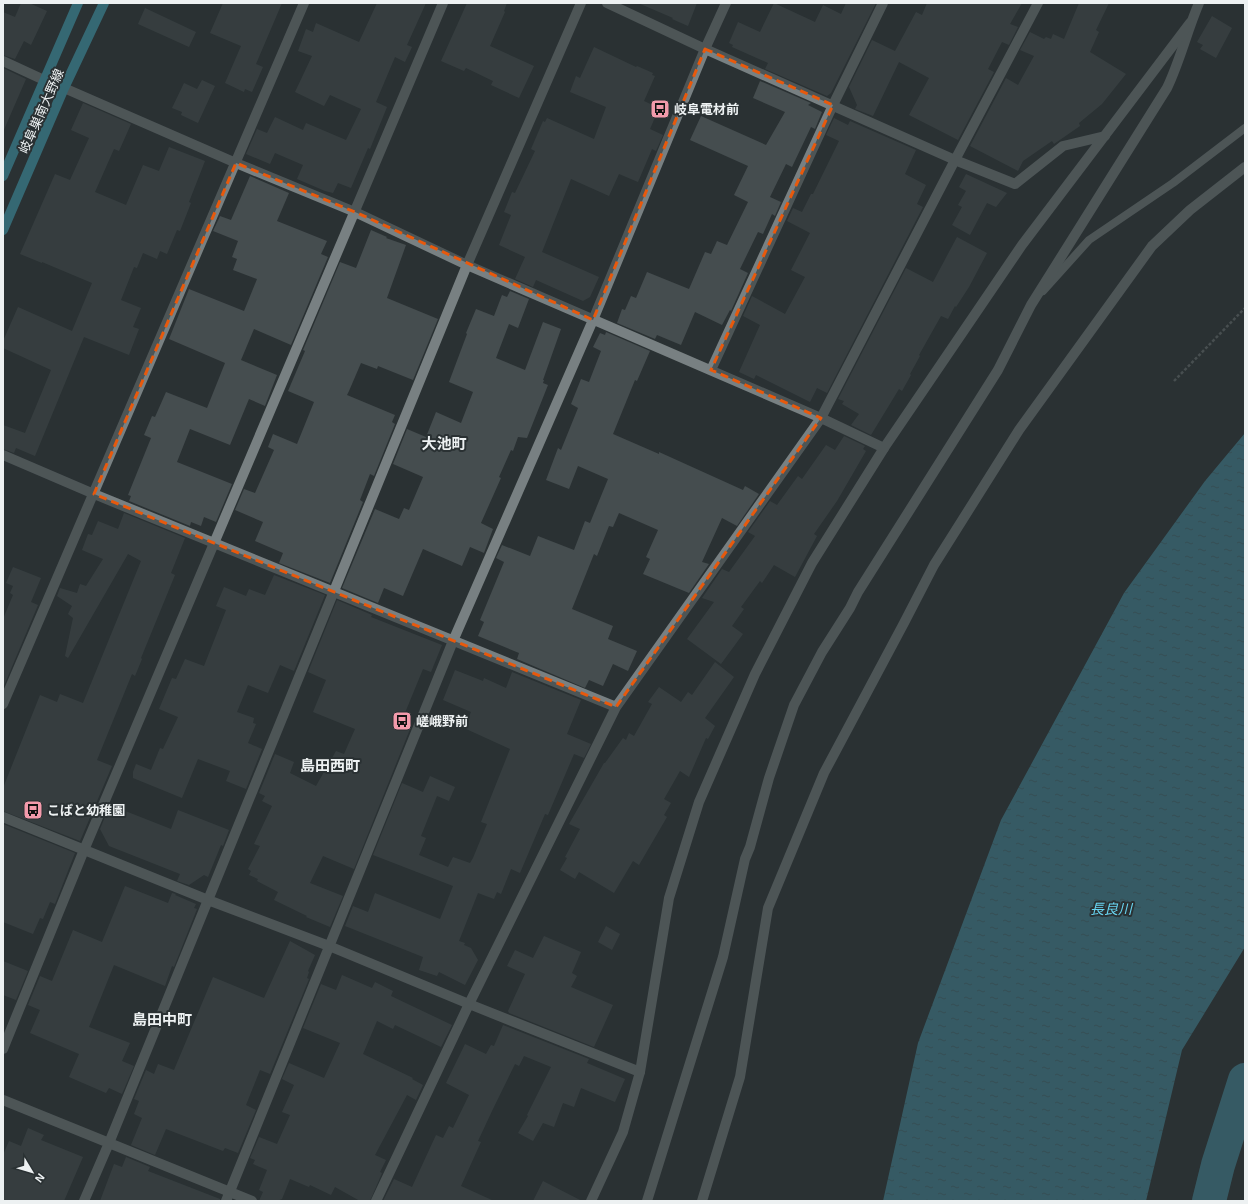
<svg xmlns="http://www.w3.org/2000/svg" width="1248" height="1204" font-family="Arial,'Noto Sans JP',sans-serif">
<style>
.water{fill:url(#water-ripples)}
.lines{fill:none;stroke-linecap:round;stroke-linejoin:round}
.river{stroke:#458da0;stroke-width:34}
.building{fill:#454d4f}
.path{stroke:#6c7273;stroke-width:2.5;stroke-dasharray:3 2;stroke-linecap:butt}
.service{stroke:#788082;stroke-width:8}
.minor{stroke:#788082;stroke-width:10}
.tertiary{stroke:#788082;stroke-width:10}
.primary{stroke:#43abc1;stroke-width:10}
.marked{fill:none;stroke:#e8590c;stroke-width:3;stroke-dasharray:8 5;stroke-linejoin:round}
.labels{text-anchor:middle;stroke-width:4;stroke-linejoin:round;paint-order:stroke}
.poi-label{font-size:13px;font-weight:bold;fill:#edf1f2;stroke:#2a3133;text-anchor:start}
.street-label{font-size:13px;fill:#edf1f2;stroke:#2a3133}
.water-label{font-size:14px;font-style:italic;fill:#68d5f2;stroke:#2a3133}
.quarter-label{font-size:15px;font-weight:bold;fill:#edf1f2;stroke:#2a3133}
</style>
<defs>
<pattern id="water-ripples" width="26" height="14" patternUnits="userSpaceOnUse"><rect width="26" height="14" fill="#458da0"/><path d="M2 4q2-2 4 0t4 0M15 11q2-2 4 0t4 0" fill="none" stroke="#46717d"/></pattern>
</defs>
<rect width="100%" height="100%" fill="#2a3133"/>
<path class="water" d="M 1245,433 L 1245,947 L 1182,1050 L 1146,1201 L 883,1201 L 918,1043 L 1001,820 L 1124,593 L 1205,481 Z"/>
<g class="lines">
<path class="river" d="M 1209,1201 L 1218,1165 L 1245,1080"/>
</g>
<path class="building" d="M 21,3 L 29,3 L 47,11 L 31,45 L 24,41 L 15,59 L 3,55 L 3,12 L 15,17 Z
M 223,3 L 282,3 L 256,64 L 263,67 L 252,92 L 245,89 L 244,92 L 225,83 L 241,46 L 210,33 Z
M 377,3 L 426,3 L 407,45 L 412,47 L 405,62 L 395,57 L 376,102 L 387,107 L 370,149 L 368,148 L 351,188 L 338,183 L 333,193 L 325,191 L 297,179 L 303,165 L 275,153 L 270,164 L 246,154 L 257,129 L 267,133 L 275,117 L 303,130 L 306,123 L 346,140 L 361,109 L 330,95 L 324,106 L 295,92 L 312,56 L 298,51 L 306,29 L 313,32 L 316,23 L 359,42 Z
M 467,3 L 507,3 L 504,11 L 505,12 L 490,46 L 534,66 L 519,98 L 491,85 L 493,81 L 466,68 L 464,71 L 441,61 Z
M 638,3 L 697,3 L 688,26 L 672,19 L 673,18 Z
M 774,3 L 815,22 L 823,5 L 841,14 L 846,3 L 876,3 L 831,93 L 827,96 L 765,69 L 768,63 L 732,47 L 733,45 L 729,43 L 738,22 L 760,32 Z
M 927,3 L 1022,3 L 1010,24 L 1018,27 L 1009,45 L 1002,42 L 988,69 L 994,72 L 958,140 L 909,115 L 929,78 L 899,62 L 873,116 L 855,109 L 857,105 L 849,87 L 872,40 L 895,51 L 916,12 L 922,15 Z
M 1079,3 L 1109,3 L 1096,30 L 1099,32 L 1090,52 L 1126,74 L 1102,104 L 1079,123 L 1080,126 L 1054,144 L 1052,141 L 1023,161 L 1018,171 L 970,146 L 1006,78 L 1018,85 L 1034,56 L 1020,50 L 1030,32 L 1044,39 L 1046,37 L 1051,39 L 1053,34 L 1064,39 Z
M 145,8 L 196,32 L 189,47 L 138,24 Z
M 1212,16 L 1232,28 L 1216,58 L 1200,49 L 1203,45 L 1197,42 Z
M 594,47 L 636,67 L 637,66 L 653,73 L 652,75 L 655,76 L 644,101 L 659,108 L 650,129 L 663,135 L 656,151 L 652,149 L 638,182 L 619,174 L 609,196 L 571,179 L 542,252 L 599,277 L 590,297 L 583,301 L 536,280 L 533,287 L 515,279 L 525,257 L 499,245 L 511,215 L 504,212 L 512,192 L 515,193 L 535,151 L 531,149 L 543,121 L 545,122 L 547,118 L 594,139 L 606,107 L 570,92 L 576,76 L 580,78 Z
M 3,68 L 26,79 L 3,132 Z
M 202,80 L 215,86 L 198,123 L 181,115 L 182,112 L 172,108 L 184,83 L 197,89 Z
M 760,81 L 811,103 L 808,105 L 822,112 L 815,129 L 811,127 L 792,167 L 786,164 L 770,197 L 781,202 L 775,216 L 772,214 L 763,234 L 758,232 L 740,269 L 748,273 L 731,311 L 730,310 L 722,325 L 695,312 L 681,345 L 657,335 L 655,339 L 617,323 L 622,309 L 625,310 L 631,296 L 636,298 L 647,272 L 689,289 L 705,252 L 711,254 L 717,241 L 727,245 L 748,202 L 734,195 L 748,166 L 690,140 L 701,116 L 766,145 L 785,112 L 753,98 Z
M 83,103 L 131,124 L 119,151 L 114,149 L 95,192 L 126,205 L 143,165 L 159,171 L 169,147 L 205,161 L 189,202 L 191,203 L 180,231 L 177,230 L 167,254 L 160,251 L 157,259 L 143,253 L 137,268 L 134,267 L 121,300 L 141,308 L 133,327 L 139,329 L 129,355 L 84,337 L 35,456 L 16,448 L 14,453 L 3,449 L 3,425 L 25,433 L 51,370 L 3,348 L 3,341 L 18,307 L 72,331 L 92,283 L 42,262 L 42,263 L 20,254 L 55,174 L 70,180 L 89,138 L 71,130 Z
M 834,118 L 848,125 L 850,121 L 916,150 L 905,174 L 926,185 L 917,204 L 923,207 L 827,393 L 817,388 L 810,402 L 756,375 L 754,379 L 739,372 L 760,325 L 743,316 L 752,296 L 785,314 L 805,277 L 791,270 L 810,233 L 787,221 L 793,208 L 802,212 L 811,194 L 813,194 L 839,141 L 826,135 Z
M 966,174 L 1007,193 L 996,207 L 987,203 L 970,235 L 952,225 L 962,207 L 958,205 L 966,191 L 959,187 Z
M 250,176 L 289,193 L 277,221 L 327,241 L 321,254 L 328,257 L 291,345 L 254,329 L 241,360 L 277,375 L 265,406 L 249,399 L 230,445 L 190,429 L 177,462 L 232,484 L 216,522 L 204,517 L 201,526 L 191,522 L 190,526 L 129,501 L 131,496 L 128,495 L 151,438 L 144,435 L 152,416 L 155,417 L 166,392 L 207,408 L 225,363 L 169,339 L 189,289 L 244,311 L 257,279 L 233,270 L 237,259 L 232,257 L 238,241 L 213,231 L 220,216 L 231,220 Z
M 371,230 L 387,237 L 386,238 L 406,245 L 387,298 L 438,319 L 413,380 L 378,366 L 377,369 L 361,363 L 349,391 L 347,395 L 395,415 L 392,422 L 395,424 L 374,476 L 370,474 L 360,500 L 363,502 L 330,583 L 279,563 L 283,553 L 255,541 L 263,522 L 235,510 L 244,489 L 255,493 L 274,450 L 268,447 L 273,434 L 297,444 L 314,402 L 288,391 L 305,351 L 303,350 L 340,262 L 356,268 Z
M 957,237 L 987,253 L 969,287 L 956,307 L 955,306 L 948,319 L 941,316 L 919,355 L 920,356 L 910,374 L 911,375 L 902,391 L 899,389 L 871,435 L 851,425 L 859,414 L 842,404 L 844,401 L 838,399 L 906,268 L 933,282 Z
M 510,291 L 529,299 L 518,328 L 509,324 L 496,358 L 525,370 L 543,322 L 561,329 L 543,380 L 544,380 L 543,383 L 548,385 L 527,438 L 518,437 L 513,451 L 511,450 L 499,477 L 501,478 L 481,523 L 493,529 L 484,553 L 470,547 L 462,566 L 423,549 L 403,596 L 384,588 L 378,603 L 342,588 L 375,509 L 399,519 L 404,508 L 409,510 L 423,477 L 393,464 L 407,429 L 426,437 L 436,412 L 461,423 L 473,392 L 449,382 L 467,334 L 466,333 L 476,309 L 494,316 L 502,295 L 507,297 Z
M 606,332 L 650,351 L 637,381 L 635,380 L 613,434 L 659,454 L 659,452 L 743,490 L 745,486 L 759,494 L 737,526 L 722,518 L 702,562 L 709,564 L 689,593 L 643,574 L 650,559 L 646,557 L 658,530 L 619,513 L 613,527 L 609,526 L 597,556 L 594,554 L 572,609 L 613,626 L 608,639 L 637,651 L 628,671 L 613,664 L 603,686 L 589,680 L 585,688 L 517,659 L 519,653 L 478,636 L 484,622 L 480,620 L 504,562 L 496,558 L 502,545 L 530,556 L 538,536 L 574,550 L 585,521 L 590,523 L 608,479 L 578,466 L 569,489 L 546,480 L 558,448 L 561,450 L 578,408 L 571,404 L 581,379 L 589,382 L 601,351 L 593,347 L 600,333 L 605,335 Z
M 844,436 L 865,446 L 863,449 L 866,451 L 837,501 L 814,534 L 817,536 L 795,577 L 774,565 L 762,583 L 760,581 L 741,607 L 744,609 L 732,626 L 743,634 L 721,664 L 687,639 L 714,602 L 702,598 L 722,569 L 729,572 L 755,536 L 748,532 L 770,501 L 777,505 L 798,476 L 802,479 L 826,445 L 835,450 Z
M 124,513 L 185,538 L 171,573 L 175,575 L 141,658 L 142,659 L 135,676 L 132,674 L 97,760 L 112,766 L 80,841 L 3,811 L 3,788 L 40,695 L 57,702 L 60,694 L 83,703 L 141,561 L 128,554 L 68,658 L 65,656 L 73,618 L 68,614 L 72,606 L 57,596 L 60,588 L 77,593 L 80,584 L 86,586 L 103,559 L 82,550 L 88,534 L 92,535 L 98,521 L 118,529 Z
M 13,567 L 41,578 L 31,602 L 38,605 L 3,688 L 3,619 L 13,595 L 10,593 L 13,586 L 6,583 Z
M 274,575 L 325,595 L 294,671 L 280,665 L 268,693 L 248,685 L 237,712 L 254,718 L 253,723 L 256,724 L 248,743 L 262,749 L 246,789 L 226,781 L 230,771 L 198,759 L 182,798 L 133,778 L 133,772 L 136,764 L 151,770 L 160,748 L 163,749 L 178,717 L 159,709 L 172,678 L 176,679 L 185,659 L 204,666 L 226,610 L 216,606 L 224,587 L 246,596 L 249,589 L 265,595 Z
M 337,600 L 372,615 L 371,617 L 442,645 L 431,672 L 423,669 L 400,725 L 410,729 L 354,869 L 323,856 L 310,883 L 343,896 L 330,927 L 306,917 L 307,916 L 274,900 L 278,892 L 257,881 L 258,879 L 249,875 L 251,871 L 248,869 L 260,846 L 254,844 L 272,806 L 262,801 L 265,796 L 259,793 L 275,754 L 294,762 L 290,773 L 316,786 L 336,751 L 344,754 L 355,729 L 313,712 L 326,680 L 308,672 Z
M 715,662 L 734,677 L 705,718 L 715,726 L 708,739 L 706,738 L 689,777 L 680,771 L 664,799 L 671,803 L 664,815 L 667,817 L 639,865 L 633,861 L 614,893 L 579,872 L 575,879 L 560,870 L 567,858 L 565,857 L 580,829 L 569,824 L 604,763 L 605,763 L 623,738 L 626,740 L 629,733 L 634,736 L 652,704 L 648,702 L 659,687 L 681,702 L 688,692 L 692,695 Z
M 455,670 L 483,681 L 484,678 L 506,688 L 512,672 L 581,700 L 567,734 L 591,744 L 584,758 L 574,754 L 548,815 L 545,814 L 520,873 L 511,869 L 501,894 L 497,892 L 494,899 L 478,893 L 459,941 L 465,943 L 464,945 L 471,948 L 478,960 L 465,985 L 439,972 L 437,976 L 419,970 L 423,957 L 345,926 L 353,906 L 368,912 L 375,893 L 440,919 L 446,904 L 453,886 L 373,855 L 402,783 L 423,792 L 430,776 L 455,787 L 449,801 L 437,796 L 421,836 L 426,838 L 419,855 L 448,867 L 453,857 L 470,863 L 473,858 L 487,824 L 481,822 L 510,749 L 464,728 L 471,712 L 443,700 Z
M 110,805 L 171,829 L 178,810 L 229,830 L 223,846 L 221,845 L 208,877 L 204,875 L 189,885 L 177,881 L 180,874 L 109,846 L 100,829 Z
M 3,824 L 75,853 L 55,904 L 50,902 L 43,919 L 40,918 L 33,934 L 3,922 Z
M 125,886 L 168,903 L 172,893 L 176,894 L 175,895 L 196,904 L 194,908 L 197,909 L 174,967 L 172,966 L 165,986 L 114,965 L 89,1027 L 130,1043 L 122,1061 L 134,1066 L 122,1094 L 109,1088 L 106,1093 L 69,1077 L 79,1054 L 30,1033 L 40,1010 L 28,1005 L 40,976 L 52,981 L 73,930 L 102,942 Z
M 606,926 L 620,934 L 612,950 L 598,942 Z
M 544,936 L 581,952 L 572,973 L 577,976 L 571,987 L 613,1005 L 594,1047 L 509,1013 L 508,1011 L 525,974 L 507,966 L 515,950 L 533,958 Z
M 290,941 L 315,955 L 308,971 L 309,972 L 307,978 L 309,979 L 270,1074 L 260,1070 L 246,1105 L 256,1110 L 238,1153 L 225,1148 L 223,1151 L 166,1129 L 155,1155 L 131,1145 L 142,1118 L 134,1114 L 139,1101 L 134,1099 L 146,1070 L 154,1074 L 158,1064 L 174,1070 L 213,977 L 264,998 Z
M 3,961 L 28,971 L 16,1000 L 3,995 Z
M 342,975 L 372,988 L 375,982 L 393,991 L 391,996 L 452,1025 L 441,1047 L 395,1025 L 393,1029 L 377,1021 L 363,1054 L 413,1078 L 412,1079 L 423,1085 L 416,1100 L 407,1095 L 375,1155 L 386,1160 L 380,1172 L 382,1173 L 370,1201 L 360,1201 L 335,1187 L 331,1195 L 310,1185 L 309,1187 L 290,1179 L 282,1199 L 277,1201 L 259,1201 L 263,1192 L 259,1190 L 267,1170 L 253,1164 L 255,1160 L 250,1158 L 259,1137 L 277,1144 L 290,1115 L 282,1112 L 294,1085 L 282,1079 L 289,1063 L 324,1078 L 340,1043 L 303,1028 L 321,984 L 336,990 Z
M 503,1025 L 589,1059 L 587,1063 L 625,1079 L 615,1102 L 581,1088 L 574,1107 L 563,1103 L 554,1127 L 543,1123 L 533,1141 L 518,1133 L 528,1116 L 527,1115 L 551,1067 L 524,1056 L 519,1066 L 515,1064 L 492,1111 L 478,1141 L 481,1142 L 461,1186 L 494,1201 L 383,1201 L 394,1179 L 412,1187 L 436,1135 L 443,1138 L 449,1126 L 453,1128 L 469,1095 L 446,1083 L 465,1044 L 486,1054 L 491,1045 L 494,1046 Z
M 28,1128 L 44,1135 L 41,1140 L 83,1157 L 64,1201 L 3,1201 L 3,1155 L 9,1141 L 21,1146 Z
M 126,1157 L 150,1167 L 148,1171 L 220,1199 L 220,1201 L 100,1201 L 114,1164 L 122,1167 Z
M 543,1181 L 582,1201 L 533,1201 Z"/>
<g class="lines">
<path class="path" d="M 1174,381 L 1245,308"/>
<path class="service" d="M 1043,291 L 1089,240 L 1173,183 L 1245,128"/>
<path class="minor" d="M 607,3 L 705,49 L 955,160 L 1015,184 L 1063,146 L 1105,136
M 3,61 L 44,80
M 64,88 L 236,163 L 355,212 L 467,265 L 821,418 L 884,448
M 711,370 L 833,105 L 883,3
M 3,455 L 94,494 L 616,707
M 3,704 L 304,3
M 3,817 L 208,900 L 329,946 L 469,1004 L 640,1072
M 3,1049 L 84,850 L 443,3
M 3,1100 L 252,1201
M 84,1201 L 109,1143 L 208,900 L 467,265 L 581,3
M 226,1201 L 453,641 L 593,320 L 705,49 L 726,3
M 376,1201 L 469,1004 L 616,707 L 821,418 L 955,160 L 1038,3
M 647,1201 L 723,957 L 745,859 L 750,847 L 769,778 L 794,705 L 822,652 L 850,608 L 858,592 L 998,370 L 1031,305 L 1167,88 C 1180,61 1187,31 1199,3
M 702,1201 L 740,1077 L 768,908 L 824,773 L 904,623 L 934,565 L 1019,430 L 1152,246 L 1190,210 L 1245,167"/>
<path class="tertiary" d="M 591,1201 L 623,1132 L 640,1072 L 669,898 L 699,802 L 755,674 L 812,563 L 884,448 L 1022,245 L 1190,23"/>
<path class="primary" d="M 3,176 L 78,3
M 3,230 L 64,88 L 104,3"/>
</g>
<path d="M0 0H1248V1204H0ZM 705,49 L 833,105 L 711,370 L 821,418 L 616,707 L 94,494 L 236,163 L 355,212 L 593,320 Z" fill="#2a3133" fill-opacity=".55" fill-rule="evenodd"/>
<path class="marked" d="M 705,49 L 833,105 L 711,370 L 821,418 L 616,707 L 94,494 L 236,163 L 355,212 L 593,320 Z"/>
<defs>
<symbol id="bus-square" viewBox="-11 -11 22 22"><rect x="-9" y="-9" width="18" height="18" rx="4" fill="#f39aab" stroke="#2a3133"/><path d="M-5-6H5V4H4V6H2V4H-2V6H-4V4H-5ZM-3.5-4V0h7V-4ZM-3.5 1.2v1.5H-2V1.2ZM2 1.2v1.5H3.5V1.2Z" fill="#111"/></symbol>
</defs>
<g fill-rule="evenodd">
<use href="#bus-square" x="649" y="98" width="22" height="22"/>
<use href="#bus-square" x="391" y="710" width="22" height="22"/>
<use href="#bus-square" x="22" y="799" width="22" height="22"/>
</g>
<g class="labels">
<g class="poi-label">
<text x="674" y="114">岐阜電材前</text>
<text x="416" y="726">嵯峨野前</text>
<text x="47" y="815">こばと幼稚園</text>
</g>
<g class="street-label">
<text transform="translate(41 111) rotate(-66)" y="5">岐阜巣南大野線</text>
</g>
<g class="water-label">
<text x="1111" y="914">長良川</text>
</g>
<g class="quarter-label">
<text x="444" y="449">大池町</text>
<text x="330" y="771">島田西町</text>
<text x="162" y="1025">島田中町</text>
</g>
</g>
<rect width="1248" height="1204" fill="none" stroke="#edf1f2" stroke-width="8"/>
<g transform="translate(32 1172) rotate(128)" stroke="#2a3133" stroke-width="3" paint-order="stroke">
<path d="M0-3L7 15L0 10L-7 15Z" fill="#edf1f2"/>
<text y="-6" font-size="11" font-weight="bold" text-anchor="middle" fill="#edf1f2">N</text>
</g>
</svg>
